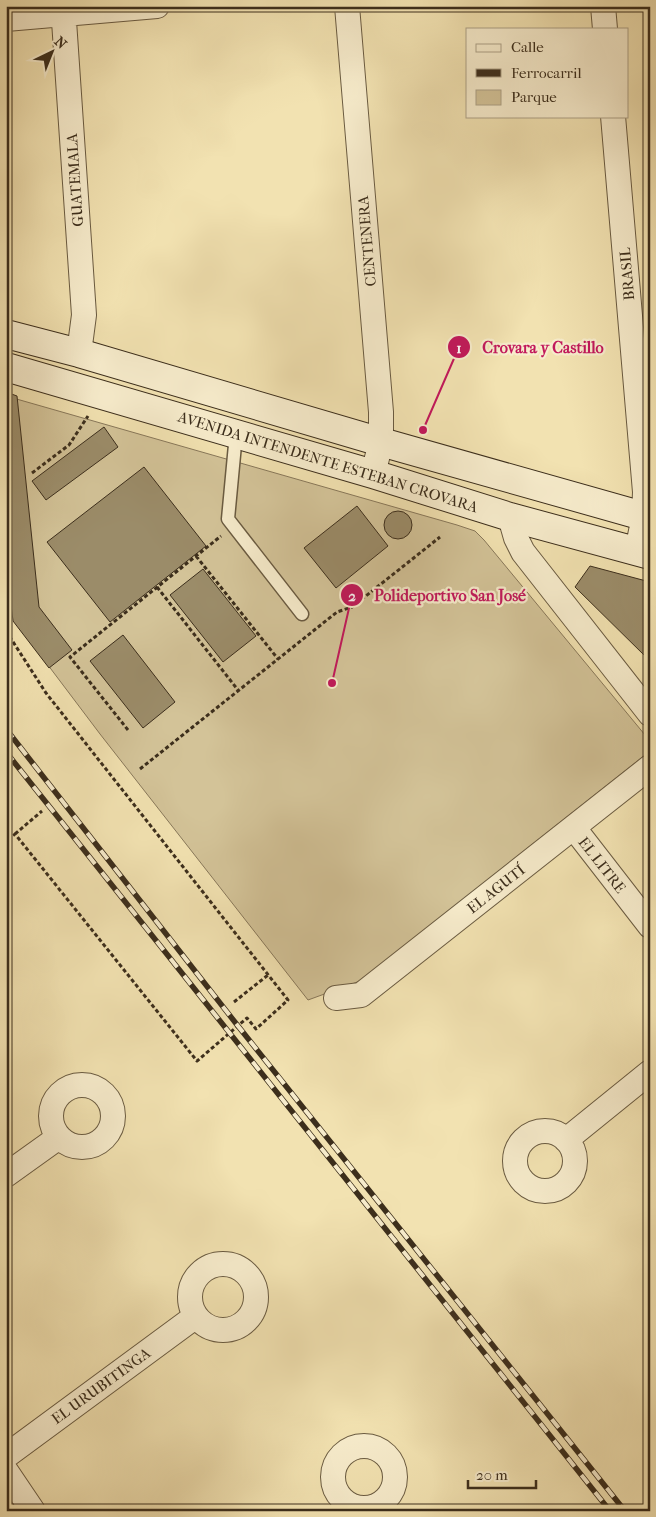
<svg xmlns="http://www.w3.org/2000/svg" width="656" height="1517" font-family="'IM FELL French Canon',serif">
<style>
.green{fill:#d3c398;stroke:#88785a}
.building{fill:#9b8c69;stroke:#3c2e1c}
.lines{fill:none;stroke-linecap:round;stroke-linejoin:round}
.service-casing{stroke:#6a5b41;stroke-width:15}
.minor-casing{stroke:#6a5b41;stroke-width:26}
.secondary-casing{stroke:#3c2e1c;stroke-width:30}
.path{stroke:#3c2e1c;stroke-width:3;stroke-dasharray:4 2.5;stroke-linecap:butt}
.service{stroke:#f7eccc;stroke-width:12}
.minor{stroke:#f7eccc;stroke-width:24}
.secondary{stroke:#f7eccc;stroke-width:28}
.rail-casing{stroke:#3c2e1c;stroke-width:5.5}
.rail{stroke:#f7eccc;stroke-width:4;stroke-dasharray:11;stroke-linecap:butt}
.labels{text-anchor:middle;stroke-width:4.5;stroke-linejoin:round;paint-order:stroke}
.street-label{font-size:15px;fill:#3c2e1c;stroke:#f7eccc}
.leader{fill:none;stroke:#c2185b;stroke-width:2}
.callout-dot{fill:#c2185b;stroke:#f7eccc;stroke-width:2}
.mark-label{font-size:15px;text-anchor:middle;font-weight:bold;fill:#fff}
.callout-label{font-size:16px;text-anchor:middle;font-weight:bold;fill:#c2185b;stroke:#f7eccc;stroke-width:4.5;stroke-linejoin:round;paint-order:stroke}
</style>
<rect width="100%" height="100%" fill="#f2e2b1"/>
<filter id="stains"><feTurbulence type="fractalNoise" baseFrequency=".004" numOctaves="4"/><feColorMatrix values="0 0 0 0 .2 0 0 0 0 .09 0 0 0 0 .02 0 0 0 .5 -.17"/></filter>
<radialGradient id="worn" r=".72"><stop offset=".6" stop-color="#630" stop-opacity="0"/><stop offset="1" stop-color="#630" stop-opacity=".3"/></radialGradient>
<path class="green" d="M 6,396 L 457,525 L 475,531 L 484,540 L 650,741 L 650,751 L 360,981 L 308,1000 L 100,734 L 23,632 L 6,607 Z"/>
<path class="building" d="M 6,392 L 17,396 L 39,607 L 72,650 L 49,668 L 13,621 L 6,565 Z
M 104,427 L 118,447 L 46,500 L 32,481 Z
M 144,467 L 206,546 L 110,622 L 47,542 Z
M 357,506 L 388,546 L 336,588 L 304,548 Z
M384 525a14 14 0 1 1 28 0a14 14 0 1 1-28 0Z
M 590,566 L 650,582 L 650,651 L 646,657 L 575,587 Z
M 203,569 L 256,636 L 223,662 L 170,595 Z
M 123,635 L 175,702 L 143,728 L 90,661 Z"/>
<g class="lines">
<defs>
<path id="service" d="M 236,434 L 228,519 L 302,614"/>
<path id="minor" d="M 63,6 L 84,315 L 79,353
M 347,6 L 381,412 L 381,442 L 373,474
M 603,6 L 605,29
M 6,19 L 157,6
M 613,116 L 645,492 L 644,516 L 637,551
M 510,517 L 516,538 L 523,552 L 650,714
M 574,828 L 650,926
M 336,998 L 361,995 L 650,767
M51 1116a31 31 0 1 1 62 0a31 31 0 1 1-62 0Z
M515 1161a30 30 0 1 1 60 0a30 30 0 1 1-60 0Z
M 566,1140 L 650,1072
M 6,1175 L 59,1137
M190 1297a33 33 0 1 1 66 0a33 33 0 1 1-66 0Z
M333 1477a31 31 0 1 1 62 0a31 31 0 1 1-62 0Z
M 6,1456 L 196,1316
M 6,1471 L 33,1511"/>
<path id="secondary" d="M 6,334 L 79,353 L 381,442 L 650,518
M 6,367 L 373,474 L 510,517 L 650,555"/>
</defs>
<use href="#service" class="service-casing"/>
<use href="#minor" class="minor-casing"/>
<use href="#secondary" class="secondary-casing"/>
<path class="path" d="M 32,473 L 69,445 L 88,416
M 196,556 L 278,659
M 157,587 L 238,690
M 6,631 L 46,693 L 288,1000 L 256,1029 L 247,1018 L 197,1061 L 15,834 L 6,842
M 128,730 L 70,657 L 221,536
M 140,769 L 337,612 L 352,607 L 440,537
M 15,834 L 42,811
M 234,1002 L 268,975"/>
<use href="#service" class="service"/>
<use href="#minor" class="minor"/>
<use href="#secondary" class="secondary"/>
<defs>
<path id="rail" d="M 6,729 L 238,1026 L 625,1511
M 6,752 L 610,1511"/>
</defs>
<use href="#rail" class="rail-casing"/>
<use href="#rail" class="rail"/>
</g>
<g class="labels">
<g class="street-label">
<text transform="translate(75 180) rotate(-94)" y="5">GUATEMALA</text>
<text transform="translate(367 241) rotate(-95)" y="5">CENTENERA</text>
<text transform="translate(627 274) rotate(-95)" y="5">BRASIL</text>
<text transform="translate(328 462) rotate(17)" y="5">AVENIDA INTENDENTE ESTEBAN CROVARA</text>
<text transform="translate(602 865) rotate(52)" y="5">EL LITRE</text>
<text transform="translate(496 889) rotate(-38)" y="5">EL AGUTÍ</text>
<text transform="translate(101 1386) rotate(-36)" y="5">EL URUBITINGA</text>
</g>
</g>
<path class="leader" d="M423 430L459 347M332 683L352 595"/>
<g class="callout-dot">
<circle cx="423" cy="430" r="5"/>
<circle cx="332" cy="683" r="5"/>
<circle cx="459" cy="347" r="12"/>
<circle cx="352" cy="595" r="12"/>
</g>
<g class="mark-label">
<text x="459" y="353">1</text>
<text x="352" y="601">2</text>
</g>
<g class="callout-label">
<text x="543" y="353">Crovara y Castillo</text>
<text x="450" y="601">Polideportivo San José</text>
</g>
<rect width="656" height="1517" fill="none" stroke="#f2e2b1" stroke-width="25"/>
<rect x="8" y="8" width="641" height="1502" fill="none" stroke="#3c2e1c" stroke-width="2.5"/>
<rect x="12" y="12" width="631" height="1492" fill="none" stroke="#3c2e1c"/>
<rect x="466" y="28" width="162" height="90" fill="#f7eccc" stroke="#aca086"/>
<rect x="476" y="44" width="25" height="8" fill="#f7eccc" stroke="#aca086"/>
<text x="511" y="52" font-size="15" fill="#3c2e1c">Calle</text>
<rect x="476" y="69" width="25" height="8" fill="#3c2e1c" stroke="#aca086"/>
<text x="511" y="78" font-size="15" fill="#3c2e1c">Ferrocarril</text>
<rect x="476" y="90" width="25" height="15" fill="#d3c398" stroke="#aca086"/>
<text x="511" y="102" font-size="15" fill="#3c2e1c">Parque</text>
<g transform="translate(52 52) rotate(43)" stroke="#f7eccc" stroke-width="4" paint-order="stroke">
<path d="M0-4L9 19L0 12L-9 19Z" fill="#3c2e1c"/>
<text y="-8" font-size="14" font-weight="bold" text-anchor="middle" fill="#3c2e1c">N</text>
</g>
<path d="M468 1480v8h68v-8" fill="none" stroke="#3c2e1c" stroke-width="2.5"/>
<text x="476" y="1480" font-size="15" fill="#3c2e1c" stroke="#f7eccc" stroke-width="4" paint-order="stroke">20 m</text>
<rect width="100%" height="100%" filter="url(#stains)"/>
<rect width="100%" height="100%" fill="url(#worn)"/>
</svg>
